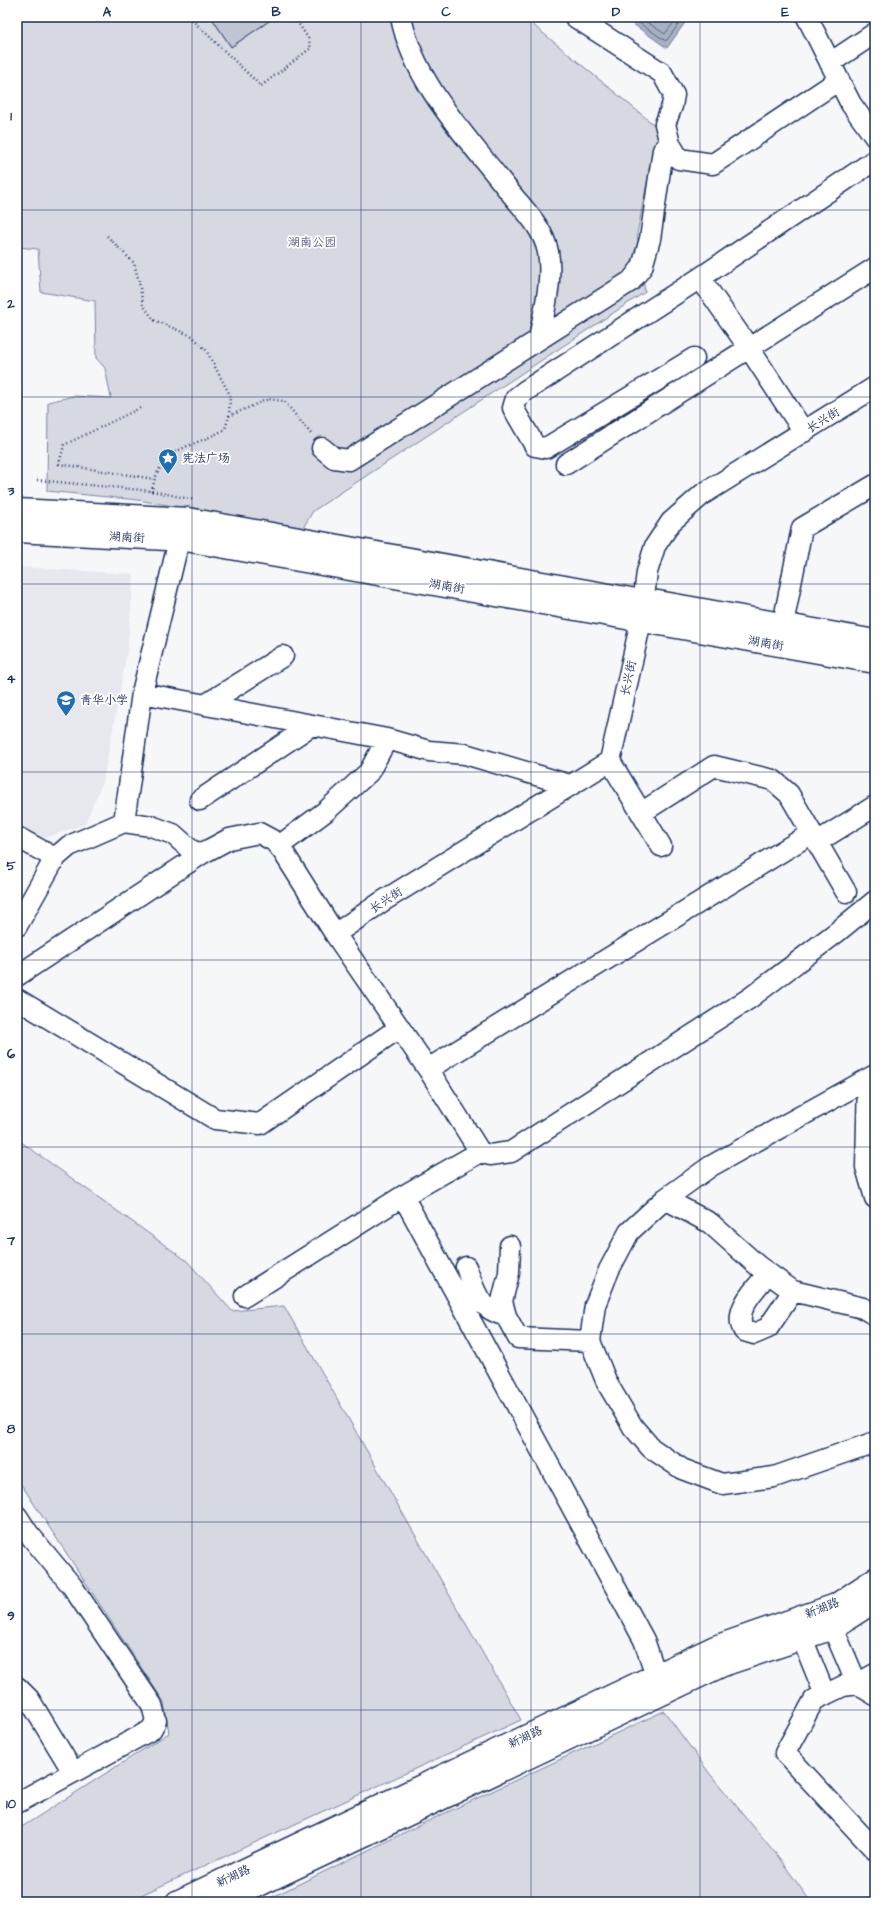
<svg xmlns="http://www.w3.org/2000/svg" width="892" height="1919" font-family="'Architects Daughter','LXGW WenKai TC',sans-serif">
<style>
.built{fill:#e6e8ee}
.green{fill:#d6d9e2;stroke:#7884a0}
.water{fill:#a9b0c1;stroke:#707c99}
.lines{fill:none;stroke-linecap:round;stroke-linejoin:round}
.shore{stroke:#546386;stroke-width:1}
.building{fill:#c0c4d3;stroke:#1b2f5e}
.minor-casing{stroke:#1b2f5e;stroke-width:23}
.major-casing{stroke:#1b2f5e;stroke-width:25}
.path{stroke:#1b2f5e;stroke-width:2.5;stroke-dasharray:1 3;stroke-linecap:butt}
.minor{stroke:#fff;stroke-width:20}
.major{stroke:#fff;stroke-width:22}
.grid{fill:none;stroke:#1b2f5e;stroke-width:1;stroke-opacity:0.55}
.labels{text-anchor:middle;stroke-width:3.5;stroke-linejoin:round;paint-order:stroke}
.park-label{font-size:12px;fill:#4a5a7f;stroke:#fff}
.street-label{font-size:12px;fill:#1b2f5e;stroke:#fff}
.poi-label{font-size:12px;fill:#1b2f5e;stroke:#fff;text-anchor:start}
.neatline{fill:none;stroke:#1b2f5e;stroke-width:1.5}
.grid-label{font-size:13px;text-anchor:middle;font-weight:bold;fill:#1b2f5e}
</style>
<rect width="100%" height="100%" fill="#f6f7f9"/>
<filter id="ink" filterUnits="userSpaceOnUse"><feTurbulence type="fractalNoise" baseFrequency=".025" numOctaves="2"/><feDisplacementMap in="SourceGraphic" scale="8" xChannelSelector="R" yChannelSelector="G"/><feConvolveMatrix kernelMatrix="1 2 1 2 8 2 1 2 1" color-interpolation-filters="sRGB"/></filter>
<g filter="url(#ink)">
<path class="built" d="M 17,567 L 134,574 L 127,653 L 103,781 L 85,824 L 42,839 L 17,828 Z"/>
<path class="green" d="M 17,17 L 537,17 L 532,24 L 664,133 L 655,142 L 637,234 L 645,292 L 313,511 L 303,528 L 138,500 L 47,491 L 48,402 L 74,396 L 111,398 L 105,368 L 96,358 L 95,301 L 41,292 L 38,249 L 17,247 Z
M 17,1139 L 187,1261 L 232,1311 L 284,1306 L 521,1720 L 126,1902 L 17,1902 L 17,1830 L 169,1733 L 164,1702 L 17,1478 Z
M 664,1711 L 710,1774 L 777,1855 L 811,1902 L 262,1902 L 426,1822 Z"/>
<path class="water" d="M 623,17 L 689,17 L 667,48 Z"/>
<g class="lines">
<path class="shore" d="M 630,17 L 666,41 L 684,17
M 639,17 L 665,34 L 678,17"/>
</g>
<path class="building" d="M 211,17 L 275,17 L 231,47 Z"/>
<g class="lines">
<defs>
<path id="minor" d="M 401,17 C 414,84 468,138 509,191 C 524,210 543,227 548,252 C 553,280 544,311 539,339
M 575,17 L 662,73 L 674,95 L 672,106 L 665,124 L 670,144 L 679,159 L 713,164 L 839,80
M 807,17 L 851,104 L 875,137
M 830,63 L 875,33
M 700,278 L 749,348 L 804,432
M 694,358 L 546,448 L 535,446 L 513,408 L 516,398 L 525,391 L 700,278 L 875,160
M 322,448 L 334,458 L 349,460 L 631,281 L 642,267 L 650,239 L 663,150 L 670,144
M 566,464 L 875,268
M 783,624 L 802,528 L 875,485
M 142,693 L 387,739
M 205,705 L 283,656
M 610,761 L 661,846
M 200,800 L 312,725
M 641,813 L 714,766 L 773,780 L 789,794 L 846,892
M 124,822 L 142,693 L 179,540
M 17,837 L 55,858
M 817,842 L 875,806
M 279,846 L 326,811 L 369,772 L 387,739 L 429,751 L 465,754 L 570,785
M 17,926 L 55,858 L 69,846 L 124,822 L 151,826 L 173,834 L 192,851 L 203,853 L 229,839 L 259,833 L 274,841 L 282,850 L 335,934 L 428,1069 L 812,833
M 335,934 L 383,901 L 610,761 L 641,621 L 647,572 L 655,546 L 671,522 L 703,494 L 875,387
M 17,976 L 203,853
M 17,999 L 215,1119 L 260,1124 L 399,1028
M 875,1075 L 711,1166 L 665,1199 L 629,1232 L 609,1270 L 595,1305 L 590,1341 L 607,1383 L 633,1427 L 651,1448 L 682,1469 L 722,1484 L 774,1477 L 875,1442
M 868,1079 L 866,1167 L 875,1198
M 480,1152 L 490,1155 L 511,1152 L 750,998 L 837,932 L 875,901
M 403,1196 L 644,1640 L 656,1675
M 665,1199 L 710,1223 L 758,1266 L 793,1291 L 863,1308 L 875,1315
M 466,1267 C 476,1293 477,1308 506,1316 L 518,1338 L 590,1341
M 768,1274 C 755,1289 732,1311 744,1331 L 754,1334 L 768,1328 L 793,1291
M 245,1296 L 403,1196 L 480,1152 L 428,1069
M 506,1316 L 502,1301 L 509,1273 L 510,1246
M 17,1516 L 28,1533 L 72,1586 L 152,1705 L 156,1721 L 151,1730 L 17,1803
M 833,1628 L 857,1684 L 875,1695
M 802,1638 L 825,1695
M 875,1674 L 857,1684 L 843,1686 L 814,1700 L 785,1753 L 875,1850
M 17,1687 L 29,1699 L 73,1772"/>
<path id="major" d="M 17,510 L 188,519 L 642,601 L 658,602 L 875,641
M 17,531 L 186,540 L 875,662
M 177,1902 L 715,1647 L 836,1605 L 875,1579
M 223,1902 L 723,1665 L 833,1628 L 875,1601"/>
</defs>
<use href="#minor" class="minor-casing"/>
<use href="#major" class="major-casing"/>
<path class="path" d="M 189,17 L 261,86 L 311,48 L 308,38 L 294,17
M 107,236 L 134,263 L 139,282 L 143,305 L 154,320 L 192,336 L 206,350 L 230,395 L 229,416 L 225,429 C 193,449 160,444 152,491 L 195,500
M 140,408 L 64,445 L 59,464 L 154,479
M 229,416 L 268,399 L 284,401 L 312,435
M 37,480 L 152,491"/>
<use href="#minor" class="minor"/>
<use href="#major" class="major"/>
</g>
</g>
<path class="grid" d="M 192,17 L 192,1902M 361,17 L 361,1902M 531,17 L 531,1902M 700,17 L 700,1902M 17,210 L 875,210M 17,397 L 875,397M 17,584 L 875,584M 17,772 L 875,772M 17,960 L 875,960M 17,1147 L 875,1147M 17,1334 L 875,1334M 17,1522 L 875,1522M 17,1710 L 875,1710"/>
<defs>
<symbol id="sight-pin" viewBox="-11 -11 22 30"><path d="M0 17L-7.5 6A9.5 9.5 0 1 1 7.5 6Z" fill="#1f6fb2" stroke="#fff"/><path d="M0-6L1.8-2.2L6-1.7L2.9 1.2L3.7 5.4L0 3.3L-3.7 5.4L-2.9 1.2L-6-1.7L-1.8-2.2Z" fill="#fff"/></symbol>
<symbol id="school-pin" viewBox="-11 -11 22 30"><path d="M0 17L-7.5 6A9.5 9.5 0 1 1 7.5 6Z" fill="#1f6fb2" stroke="#fff"/><path d="M0-5L7-2L0 1L-7-2ZM-4 1L0 2.5L4 1V4Q0 6-4 4Z" fill="#fff"/></symbol>
</defs>
<g fill-rule="evenodd">
<use href="#sight-pin" x="157" y="447" width="22" height="30"/>
<use href="#school-pin" x="55" y="689" width="22" height="30"/>
</g>
<g class="labels">
<g class="park-label">
<text x="312" y="246">湖南公园</text>
</g>
<g class="street-label">
<text transform="translate(823 420) rotate(-32)" y="4">长兴街</text>
<text transform="translate(127 537) rotate(3)" y="4">湖南街</text>
<text transform="translate(447 586) rotate(10)" y="4">湖南街</text>
<text transform="translate(766 643) rotate(10)" y="4">湖南街</text>
<text transform="translate(628 678) rotate(-78)" y="4">长兴街</text>
<text transform="translate(386 900) rotate(-33)" y="4">长兴街</text>
<text transform="translate(822 1608) rotate(-22)" y="4">新湖路</text>
<text transform="translate(525 1737) rotate(-25)" y="4">新湖路</text>
<text transform="translate(233 1876) rotate(-25)" y="4">新湖路</text>
</g>
<g class="poi-label">
<text x="182" y="462">宪法广场</text>
<text x="80" y="704">青华小学</text>
</g>
</g>
<rect width="892" height="1919" fill="none" stroke="#fff" stroke-width="44"/>
<rect x="22" y="22" width="848" height="1875" class="neatline"/>
<g class="grid-label">
<text x="107" y="16">A</text>
<text x="276" y="16">B</text>
<text x="446" y="16">C</text>
<text x="616" y="16">D</text>
<text x="785" y="16">E</text>
<text x="11" y="120">1</text>
<text x="11" y="308">2</text>
<text x="11" y="495">3</text>
<text x="11" y="683">4</text>
<text x="11" y="870">5</text>
<text x="11" y="1058">6</text>
<text x="11" y="1245">7</text>
<text x="11" y="1433">8</text>
<text x="11" y="1620">9</text>
<text x="11" y="1808">10</text>
</g>
</svg>
